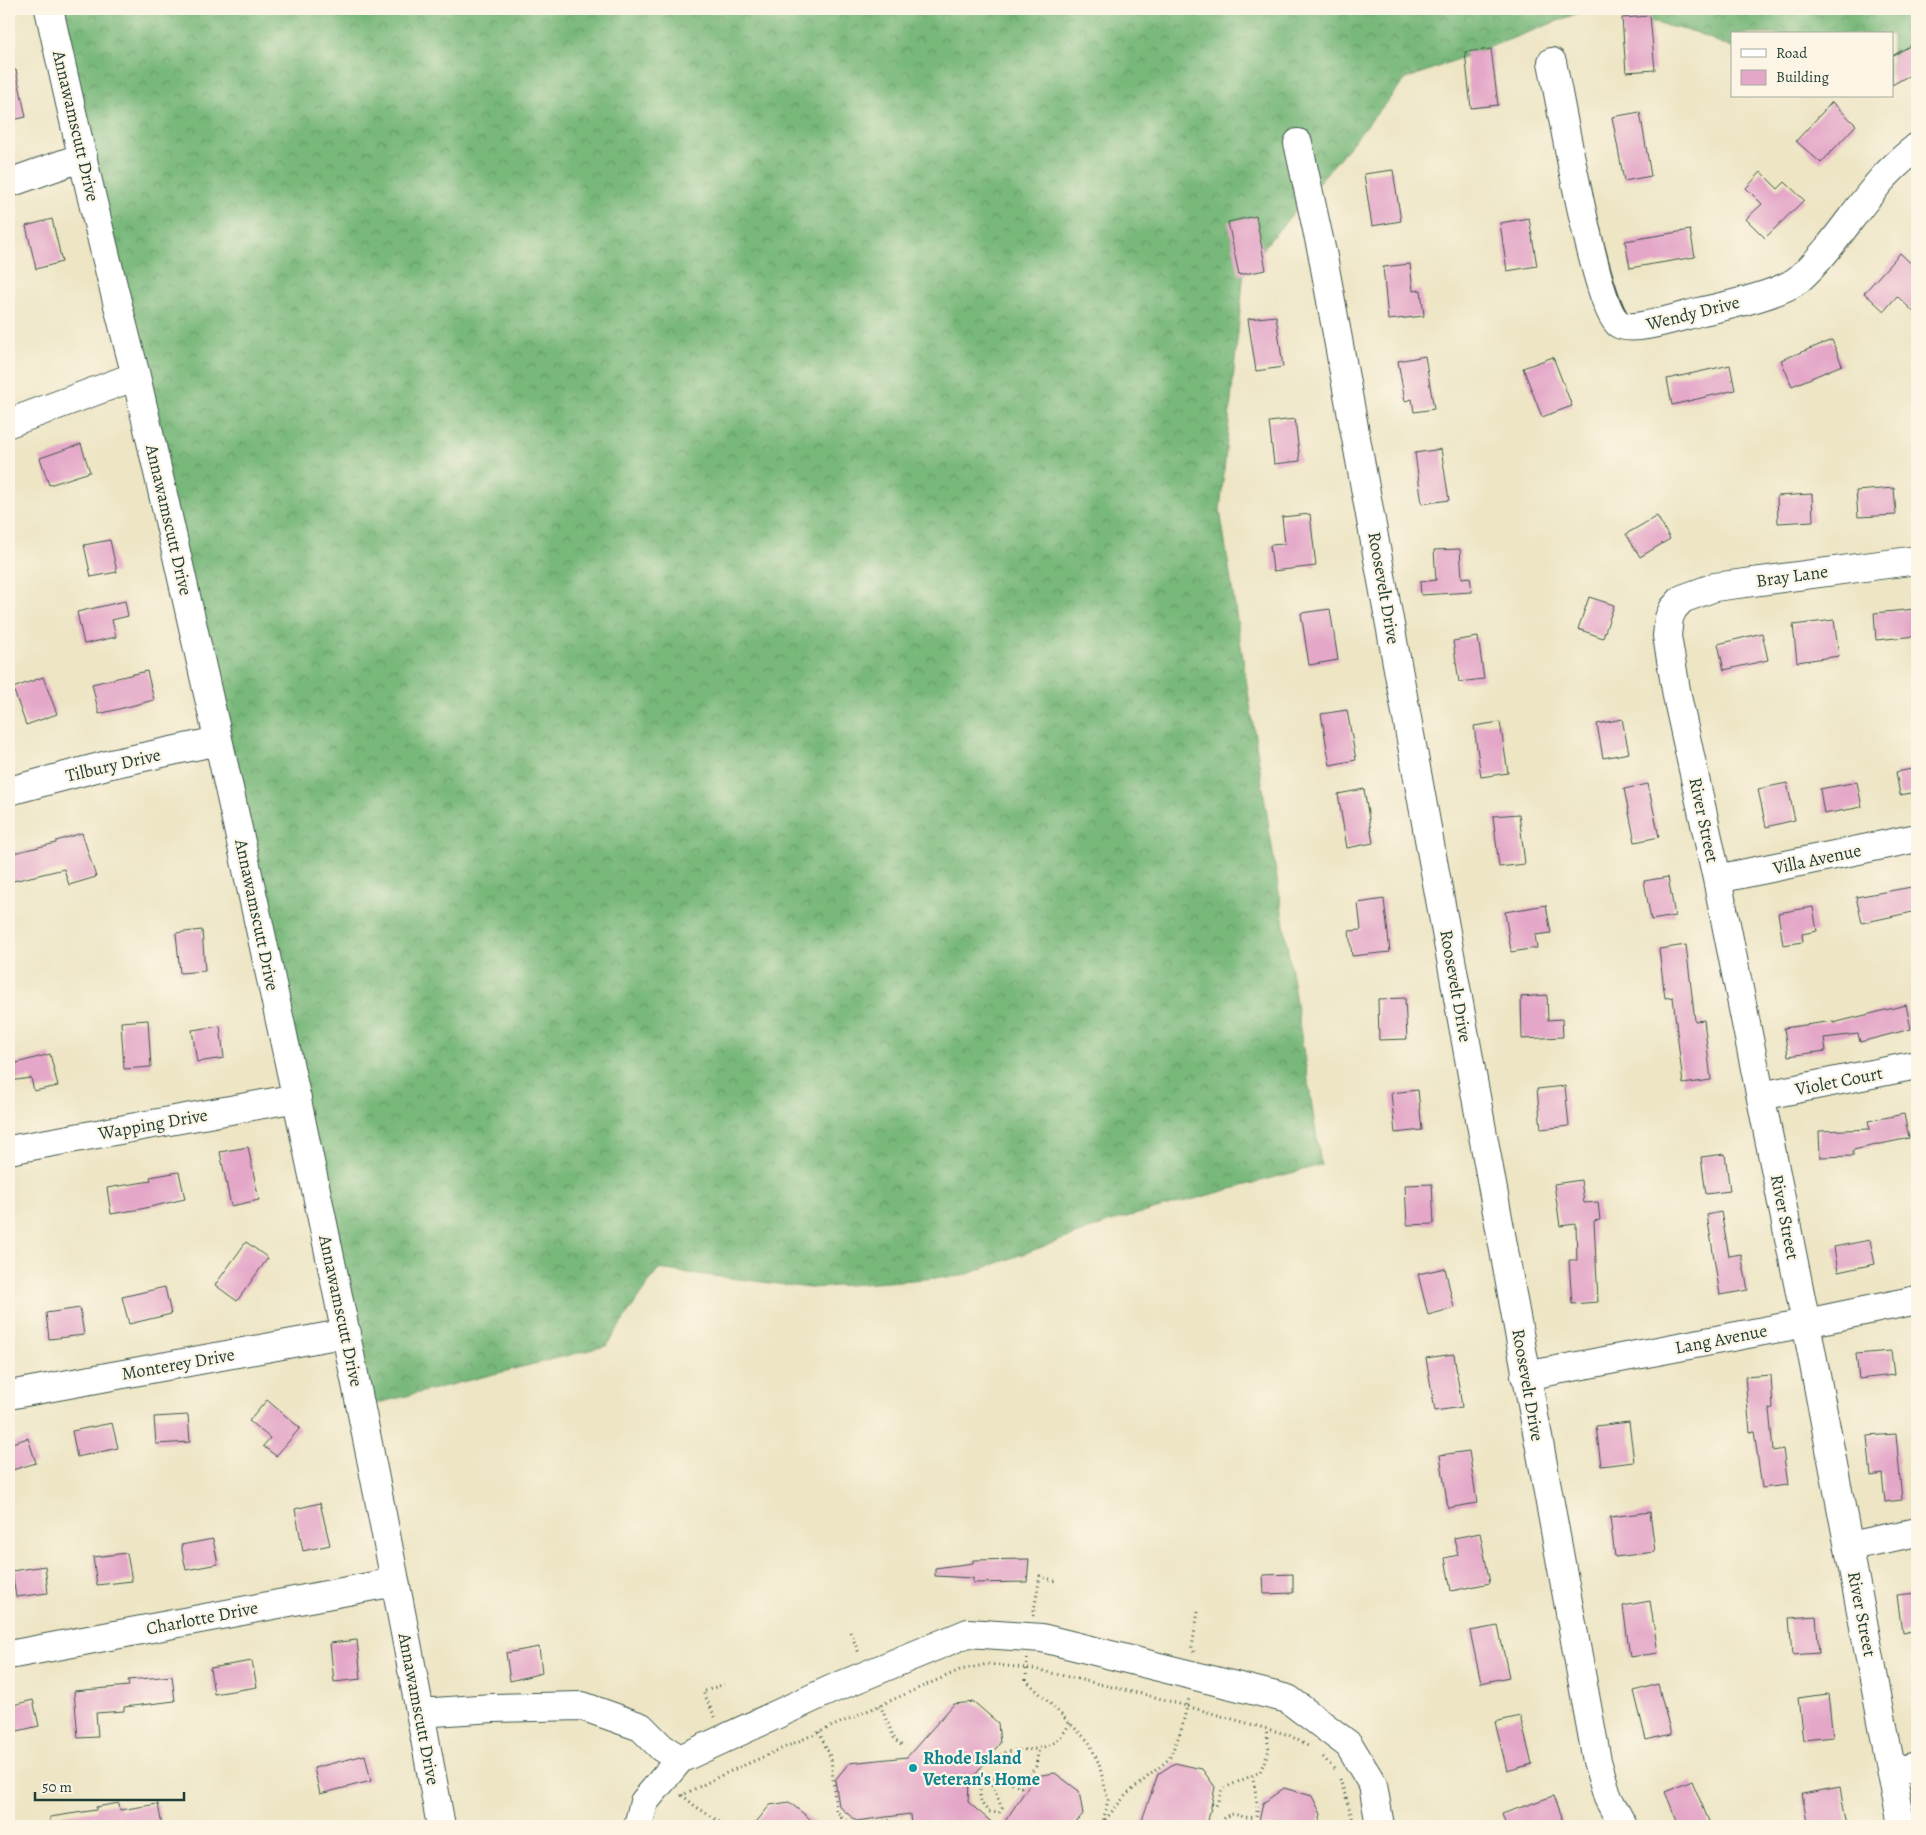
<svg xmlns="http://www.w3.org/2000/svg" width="1926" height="1835" font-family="Alegreya,serif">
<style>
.forest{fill:url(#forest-crowns);stroke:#4c7a57}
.building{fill:#e4a7c8}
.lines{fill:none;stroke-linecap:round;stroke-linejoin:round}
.minor-casing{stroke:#3e564a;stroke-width:30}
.path{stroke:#3e564a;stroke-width:3;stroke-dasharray:1 4;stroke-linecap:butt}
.minor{stroke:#fff;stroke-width:28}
.culture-dot{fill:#0f9aa8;stroke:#fcf5e5;stroke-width:2}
.labels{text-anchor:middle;stroke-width:4.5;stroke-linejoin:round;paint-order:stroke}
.street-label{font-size:18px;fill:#1f3d34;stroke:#fcf5e5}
.culture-label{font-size:18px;font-weight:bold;fill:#0d838f;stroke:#fcf5e5;text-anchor:start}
</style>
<defs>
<pattern id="forest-crowns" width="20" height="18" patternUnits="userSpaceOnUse" patternTransform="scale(1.25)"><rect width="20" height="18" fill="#78b87a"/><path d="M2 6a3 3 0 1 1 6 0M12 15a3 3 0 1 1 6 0" fill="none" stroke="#629765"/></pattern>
</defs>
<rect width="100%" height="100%" fill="#fcf5e5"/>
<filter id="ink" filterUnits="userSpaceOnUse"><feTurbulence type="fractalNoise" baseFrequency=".02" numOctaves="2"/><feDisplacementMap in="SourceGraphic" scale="10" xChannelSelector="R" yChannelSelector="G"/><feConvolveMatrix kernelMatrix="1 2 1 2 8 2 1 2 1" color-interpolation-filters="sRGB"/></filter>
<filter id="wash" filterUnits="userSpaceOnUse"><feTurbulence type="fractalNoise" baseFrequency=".0096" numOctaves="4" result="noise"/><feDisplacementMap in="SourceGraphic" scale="20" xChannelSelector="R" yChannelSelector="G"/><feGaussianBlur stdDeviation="1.12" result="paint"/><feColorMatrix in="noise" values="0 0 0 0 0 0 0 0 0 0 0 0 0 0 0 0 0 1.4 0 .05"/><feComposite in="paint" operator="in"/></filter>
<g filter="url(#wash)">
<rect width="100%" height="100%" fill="#ede5c4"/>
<path class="forest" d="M 59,9 L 1917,9 L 1917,60 L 1892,75 L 1892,34 L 1732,34 L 1732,48 L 1695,32 L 1589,9 L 1406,79 L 1244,271 L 1220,510 L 1321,1165 L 1119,1219 L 962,1276 L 810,1288 L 658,1269 L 606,1346 L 370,1405 Z"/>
<g id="blocks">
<path class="building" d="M 1650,16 L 1655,70 L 1626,72 L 1622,18 Z
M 1917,42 L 1917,71 L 1892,85 L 1892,56 Z
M 1491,49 L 1498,105 L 1471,108 L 1465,52 Z
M 16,70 L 26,117 L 9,121 L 9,71 Z
M 1832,102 L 1856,125 L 1821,163 L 1796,141 Z
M 1640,112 L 1651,176 L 1624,181 L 1612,117 Z
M 1393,170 L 1401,221 L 1372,226 L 1364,174 Z
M 1761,172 L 1778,189 L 1785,182 L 1804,200 L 1765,238 L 1746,219 L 1762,204 L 1746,188 Z
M 1256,216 L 1266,270 L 1239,275 L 1228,222 Z
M 1529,218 L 1537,266 L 1507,271 L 1500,223 Z
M 52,219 L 62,262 L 36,269 L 26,226 Z
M 1690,230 L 1695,257 L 1630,268 L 1625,241 Z
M 1900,253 L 1917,269 L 1917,315 L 1897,296 L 1884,311 L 1864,293 Z
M 1410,264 L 1413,291 L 1421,290 L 1424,316 L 1388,320 L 1383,267 Z
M 1276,316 L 1283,367 L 1256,371 L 1248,319 Z
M 1832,340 L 1842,365 L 1792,386 L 1781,360 Z
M 1425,356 L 1434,409 L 1414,412 L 1412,399 L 1405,401 L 1398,361 Z
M 1553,357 L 1572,406 L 1542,417 L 1523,368 Z
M 1730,365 L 1735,390 L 1672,405 L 1667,379 Z
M 1295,419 L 1300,461 L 1274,464 L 1269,422 Z
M 81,444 L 90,472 L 49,485 L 40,458 Z
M 1441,449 L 1449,500 L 1422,504 L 1415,453 Z
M 1894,488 L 1896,515 L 1858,517 L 1856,491 Z
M 1812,494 L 1813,521 L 1778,523 L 1777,496 Z
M 1310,514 L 1316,566 L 1273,571 L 1270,545 L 1285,544 L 1282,517 Z
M 1657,516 L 1670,539 L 1640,557 L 1626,534 Z
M 110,540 L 117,572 L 91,577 L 84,545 Z
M 1460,549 L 1462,578 L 1470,577 L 1472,592 L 1421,595 L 1420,582 L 1436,580 L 1434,550 Z
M 1589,597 L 1614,605 L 1603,638 L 1578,629 Z
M 125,601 L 128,616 L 112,620 L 116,637 L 84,644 L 77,612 Z
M 1330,609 L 1338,660 L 1309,665 L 1301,613 Z
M 1916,609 L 1917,636 L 1876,640 L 1874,613 Z
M 1834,620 L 1839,656 L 1797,662 L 1793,625 Z
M 1762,633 L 1768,660 L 1724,670 L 1718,644 Z
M 1478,637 L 1484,679 L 1459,682 L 1453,641 Z
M 147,671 L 154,700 L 99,714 L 92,684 Z
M 43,677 L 57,714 L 26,725 L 13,688 Z
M 1347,710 L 1356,760 L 1330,765 L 1321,714 Z
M 1622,719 L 1629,753 L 1603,758 L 1597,724 Z
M 1500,722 L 1508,773 L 1481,777 L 1474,726 Z
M 1917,768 L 1917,792 L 1900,795 L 1896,772 Z
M 1857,782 L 1862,807 L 1824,814 L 1820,789 Z
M 1787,783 L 1795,820 L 1766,827 L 1758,789 Z
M 1648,784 L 1659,837 L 1635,842 L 1624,789 Z
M 1364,789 L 1373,843 L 1347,848 L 1338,794 Z
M 1519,814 L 1525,864 L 1499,867 L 1493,816 Z
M 82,833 L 96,877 L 69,885 L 64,869 L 9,882 L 9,854 L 56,843 L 56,841 Z
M 1668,877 L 1675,916 L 1651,920 L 1644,881 Z
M 1917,886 L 1917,911 L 1862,923 L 1856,897 Z
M 1384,899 L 1390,952 L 1352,956 L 1349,931 L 1361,930 L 1358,903 Z
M 1546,905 L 1551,933 L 1535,935 L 1537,948 L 1511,952 L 1505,912 Z
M 1813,907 L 1817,931 L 1802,934 L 1803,942 L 1783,945 L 1778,913 Z
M 202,930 L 205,971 L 180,973 L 176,933 Z
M 1686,945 L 1695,1021 L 1704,1020 L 1711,1080 L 1683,1084 L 1673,997 L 1665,998 L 1659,949 Z
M 1547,995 L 1548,1020 L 1562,1019 L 1563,1037 L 1522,1039 L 1521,997 Z
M 1405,998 L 1407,1039 L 1379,1040 L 1378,999 Z
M 1906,1005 L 1911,1029 L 1860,1042 L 1858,1034 L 1824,1038 L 1826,1051 L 1788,1056 L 1784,1028 L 1833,1021 L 1833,1023 Z
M 148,1020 L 151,1067 L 124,1069 L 121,1022 Z
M 220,1026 L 224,1058 L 197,1062 L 192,1030 Z
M 50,1054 L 58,1086 L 34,1091 L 31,1078 L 9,1081 L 9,1065 Z
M 1565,1086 L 1569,1126 L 1541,1129 L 1537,1089 Z
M 1418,1090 L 1422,1130 L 1395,1133 L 1391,1093 Z
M 1904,1114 L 1909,1138 L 1853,1150 L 1853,1156 L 1820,1157 L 1819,1131 L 1870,1129 L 1868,1121 Z
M 248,1147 L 259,1200 L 231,1206 L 220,1152 Z
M 1725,1154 L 1730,1191 L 1706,1194 L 1701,1157 Z
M 179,1172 L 185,1199 L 141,1209 L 111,1214 L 107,1188 L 151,1181 L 150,1177 Z
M 1581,1180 L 1584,1203 L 1598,1202 L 1600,1220 L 1594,1221 L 1598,1302 L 1572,1304 L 1569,1260 L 1577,1260 L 1576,1224 L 1560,1226 L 1554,1184 Z
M 1432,1184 L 1434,1224 L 1407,1225 L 1405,1185 Z
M 1721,1212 L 1729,1256 L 1741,1254 L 1748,1290 L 1720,1295 L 1707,1215 Z
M 1870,1240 L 1875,1264 L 1838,1272 L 1834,1247 Z
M 246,1242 L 268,1258 L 237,1301 L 215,1285 Z
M 1445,1268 L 1454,1308 L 1428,1315 L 1418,1274 Z
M 165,1287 L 171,1314 L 129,1324 L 122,1297 Z
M 80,1308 L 84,1335 L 49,1339 L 46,1313 Z
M 1891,1351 L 1894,1375 L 1859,1379 L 1856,1354 Z
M 1454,1354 L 1462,1407 L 1435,1411 L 1426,1358 Z
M 1771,1375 L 1773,1408 L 1769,1409 L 1773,1451 L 1783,1449 L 1788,1485 L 1762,1488 L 1754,1431 L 1750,1432 L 1745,1377 Z
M 267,1400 L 300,1428 L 276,1456 L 263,1446 L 270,1438 L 249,1421 Z
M 188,1415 L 190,1442 L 156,1444 L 154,1417 Z
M 1629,1422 L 1634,1462 L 1601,1466 L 1596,1426 Z
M 112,1423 L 118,1448 L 77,1457 L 72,1431 Z
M 1896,1434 L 1902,1500 L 1885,1502 L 1882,1474 L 1871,1476 L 1867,1436 Z
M 28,1438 L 36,1463 L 9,1471 L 9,1444 Z
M 1469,1451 L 1477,1503 L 1448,1508 L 1440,1455 Z
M 320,1503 L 330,1545 L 303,1551 L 295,1509 Z
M 1650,1512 L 1655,1552 L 1615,1557 L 1610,1517 Z
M 1480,1533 L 1490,1583 L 1451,1591 L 1445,1558 L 1458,1555 L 1454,1538 Z
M 213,1539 L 218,1564 L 186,1570 L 181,1545 Z
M 127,1553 L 132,1581 L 97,1585 L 93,1557 Z
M 1029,1559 L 1027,1582 L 973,1583 L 973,1578 L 935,1576 L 935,1568 L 973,1563 L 973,1560 Z
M 45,1566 L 48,1593 L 16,1597 L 12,1571 Z
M 1293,1574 L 1293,1593 L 1264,1594 L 1263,1575 Z
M 1917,1593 L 1917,1630 L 1902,1633 L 1897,1595 Z
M 1650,1601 L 1658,1653 L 1630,1657 L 1623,1606 Z
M 1816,1616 L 1819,1653 L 1792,1655 L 1789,1618 Z
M 1498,1626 L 1509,1677 L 1481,1683 L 1470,1631 Z
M 357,1640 L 361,1679 L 334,1682 L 330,1643 Z
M 539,1647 L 542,1673 L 510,1681 L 506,1653 Z
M 252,1661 L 257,1687 L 214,1694 L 210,1668 Z
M 172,1676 L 175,1701 L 124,1707 L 124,1711 L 96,1713 L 98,1737 L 78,1738 L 74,1691 L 129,1686 L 128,1680 Z
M 1658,1684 L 1671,1734 L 1646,1740 L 1634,1691 Z
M 1828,1694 L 1833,1737 L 1803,1740 L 1798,1698 Z
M 33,1700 L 39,1726 L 9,1733 L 9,1706 Z
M 974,1702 L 998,1723 L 1000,1743 L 969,1783 L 968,1802 L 996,1826 L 911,1826 L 910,1814 L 856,1821 L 839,1806 L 835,1780 L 849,1763 L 907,1757 L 954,1704 Z
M 1520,1716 L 1532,1764 L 1507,1771 L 1495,1722 Z
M 365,1755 L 371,1781 L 320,1794 L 314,1768 Z
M 1175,1763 L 1202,1769 L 1215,1787 L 1207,1826 L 1140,1826 L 1158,1774 Z
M 1055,1773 L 1079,1791 L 1083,1814 L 1073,1826 L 1002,1826 L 1035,1776 Z
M 1692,1781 L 1711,1826 L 1679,1826 L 1665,1792 Z
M 1840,1787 L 1847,1826 L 1808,1826 L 1802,1794 Z
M 1284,1788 L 1312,1796 L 1321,1814 L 1318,1826 L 1258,1826 L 1263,1803 Z
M 1553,1796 L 1564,1826 L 1506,1826 L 1502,1814 Z
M 789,1802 L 819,1826 L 753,1826 L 770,1805 Z
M 119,1803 L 120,1810 L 158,1804 L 162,1826 L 50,1826 L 50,1817 L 96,1810 L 96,1807 Z"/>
</g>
</g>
<g filter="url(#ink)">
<use href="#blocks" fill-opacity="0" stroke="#3e564a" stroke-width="1"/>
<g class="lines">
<defs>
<path id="minor" d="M 49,9 C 76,132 104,254 136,376 C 246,857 353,1340 441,1826
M 1552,62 C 1560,100 1596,310 1619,324 C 1632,333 1682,316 1699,312 C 1725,306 1779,295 1799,279 C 1828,253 1849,219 1874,189 C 1886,173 1902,159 1917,147
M 1298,143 L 1323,257 L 1597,1761 L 1608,1798 L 1623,1826
M 9,183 L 83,157
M 9,423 L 136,376
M 9,791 L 111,764 L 218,741
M 1717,879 L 1917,838
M 1761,1096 L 1917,1065
M 9,1150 L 297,1098
M 1525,1376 L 1806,1323 L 1917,1300
M 9,1395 L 347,1333
M 1850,1546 L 1917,1532
M 9,1655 L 395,1582
M 420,1713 L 493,1708 L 582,1706 L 641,1727 L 662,1748 L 680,1759
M 1892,1773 L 1917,1767
M 638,1826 L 644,1802 L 680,1759 L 832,1689 L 968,1633 L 1042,1638 L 1288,1699 L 1349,1745 L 1373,1785 L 1380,1826
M 1902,1826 L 1806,1323 L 1717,879 L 1677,696 L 1667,636 L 1669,618 L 1673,609 L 1682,599 L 1715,587 L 1917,560"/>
</defs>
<use href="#minor" class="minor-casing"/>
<path class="path" d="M 1033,1616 L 1040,1576 L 1058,1582
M 850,1632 L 859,1653
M 1194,1652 L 1192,1647 L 1198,1612
M 1027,1659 L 1026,1680 L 1089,1742 L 1099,1764 L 1108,1800 L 1102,1826
M 880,1705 L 895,1740 L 902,1746
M 715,1717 L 703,1692 L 724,1684
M 819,1732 L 831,1758 L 836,1811 L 852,1825 L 892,1820
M 1323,1757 L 1334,1769
M 989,1759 L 991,1762 C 1012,1742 1028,1756 1051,1744 C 1060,1740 1065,1731 1070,1723
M 1340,1779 L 1354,1823
M 971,1782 L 981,1785 L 998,1776 L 1021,1787 L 1036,1766 L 1039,1748
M 981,1785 C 979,1798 980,1803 989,1812 L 999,1813 L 1002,1808 L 990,1780
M 682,1795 L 695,1806 L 726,1826
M 681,1796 L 722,1775 L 960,1670 L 988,1664 L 1034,1669 L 1151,1696 L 1289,1735 L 1308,1746
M 1212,1804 L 1216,1806 L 1222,1789 L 1260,1772 L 1269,1750 L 1266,1729
M 1220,1822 L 1224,1826
M 834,1826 L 842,1816
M 1116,1826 L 1104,1821 L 1126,1795 L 1169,1759 L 1181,1731 L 1189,1698
M 1216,1826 C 1235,1804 1234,1820 1256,1817 C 1259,1808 1255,1786 1252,1776"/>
<use href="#minor" class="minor"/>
</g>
</g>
<circle class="culture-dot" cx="913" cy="1768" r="5"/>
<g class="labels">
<g class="street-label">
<text transform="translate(76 126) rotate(77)" y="6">Annawamscutt Drive</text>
<text transform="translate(1693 313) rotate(-14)" y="6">Wendy Drive</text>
<text transform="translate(169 520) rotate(77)" y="6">Annawamscutt Drive</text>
<text transform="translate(1792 576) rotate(-8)" y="6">Bray Lane</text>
<text transform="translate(1384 588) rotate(80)" y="6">Roosevelt Drive</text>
<text transform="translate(113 765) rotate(-13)" y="6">Tilbury Drive</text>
<text transform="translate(1704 820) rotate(78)" y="6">River Street</text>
<text transform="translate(1817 859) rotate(-12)" y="6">Villa Avenue</text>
<text transform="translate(257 915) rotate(78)" y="6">Annawamscutt Drive</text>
<text transform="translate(1456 986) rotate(80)" y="6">Roosevelt Drive</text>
<text transform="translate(1839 1081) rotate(-11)" y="6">Violet Court</text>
<text transform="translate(153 1124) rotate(-10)" y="6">Wapping Drive</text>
<text transform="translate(1785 1217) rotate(79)" y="6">River Street</text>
<text transform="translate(341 1311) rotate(78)" y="6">Annawamscutt Drive</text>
<text transform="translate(1721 1339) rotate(-11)" y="6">Lang Avenue</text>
<text transform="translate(178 1364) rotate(-10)" y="6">Monterey Drive</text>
<text transform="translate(1528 1385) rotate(80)" y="6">Roosevelt Drive</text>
<text transform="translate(1862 1614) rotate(79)" y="6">River Street</text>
<text transform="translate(202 1618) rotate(-11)" y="6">Charlotte Drive</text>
<text transform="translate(419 1709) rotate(79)" y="6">Annawamscutt Drive</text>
</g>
<g class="culture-label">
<text x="923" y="1764">Rhode Island<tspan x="923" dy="21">Veteran's Home</tspan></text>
</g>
</g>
<rect width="1926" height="1835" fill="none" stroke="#fcf5e5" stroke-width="30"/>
<rect x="1731" y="32" width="162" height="65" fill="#fcf5e5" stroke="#a4ab9e"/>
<rect x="1741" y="49" width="25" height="8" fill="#ffffff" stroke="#a4ab9e"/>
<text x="1776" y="58" font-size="15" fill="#1f3d34">Road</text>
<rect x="1741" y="70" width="25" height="15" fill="#e4a7c8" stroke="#a4ab9e"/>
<text x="1776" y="82" font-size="15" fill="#1f3d34">Building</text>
<path d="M35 1792v8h149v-8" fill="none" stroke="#1f3d34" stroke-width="2.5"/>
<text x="42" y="1792" font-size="15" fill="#1f3d34" stroke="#fcf5e5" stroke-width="4" paint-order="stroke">50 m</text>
</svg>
